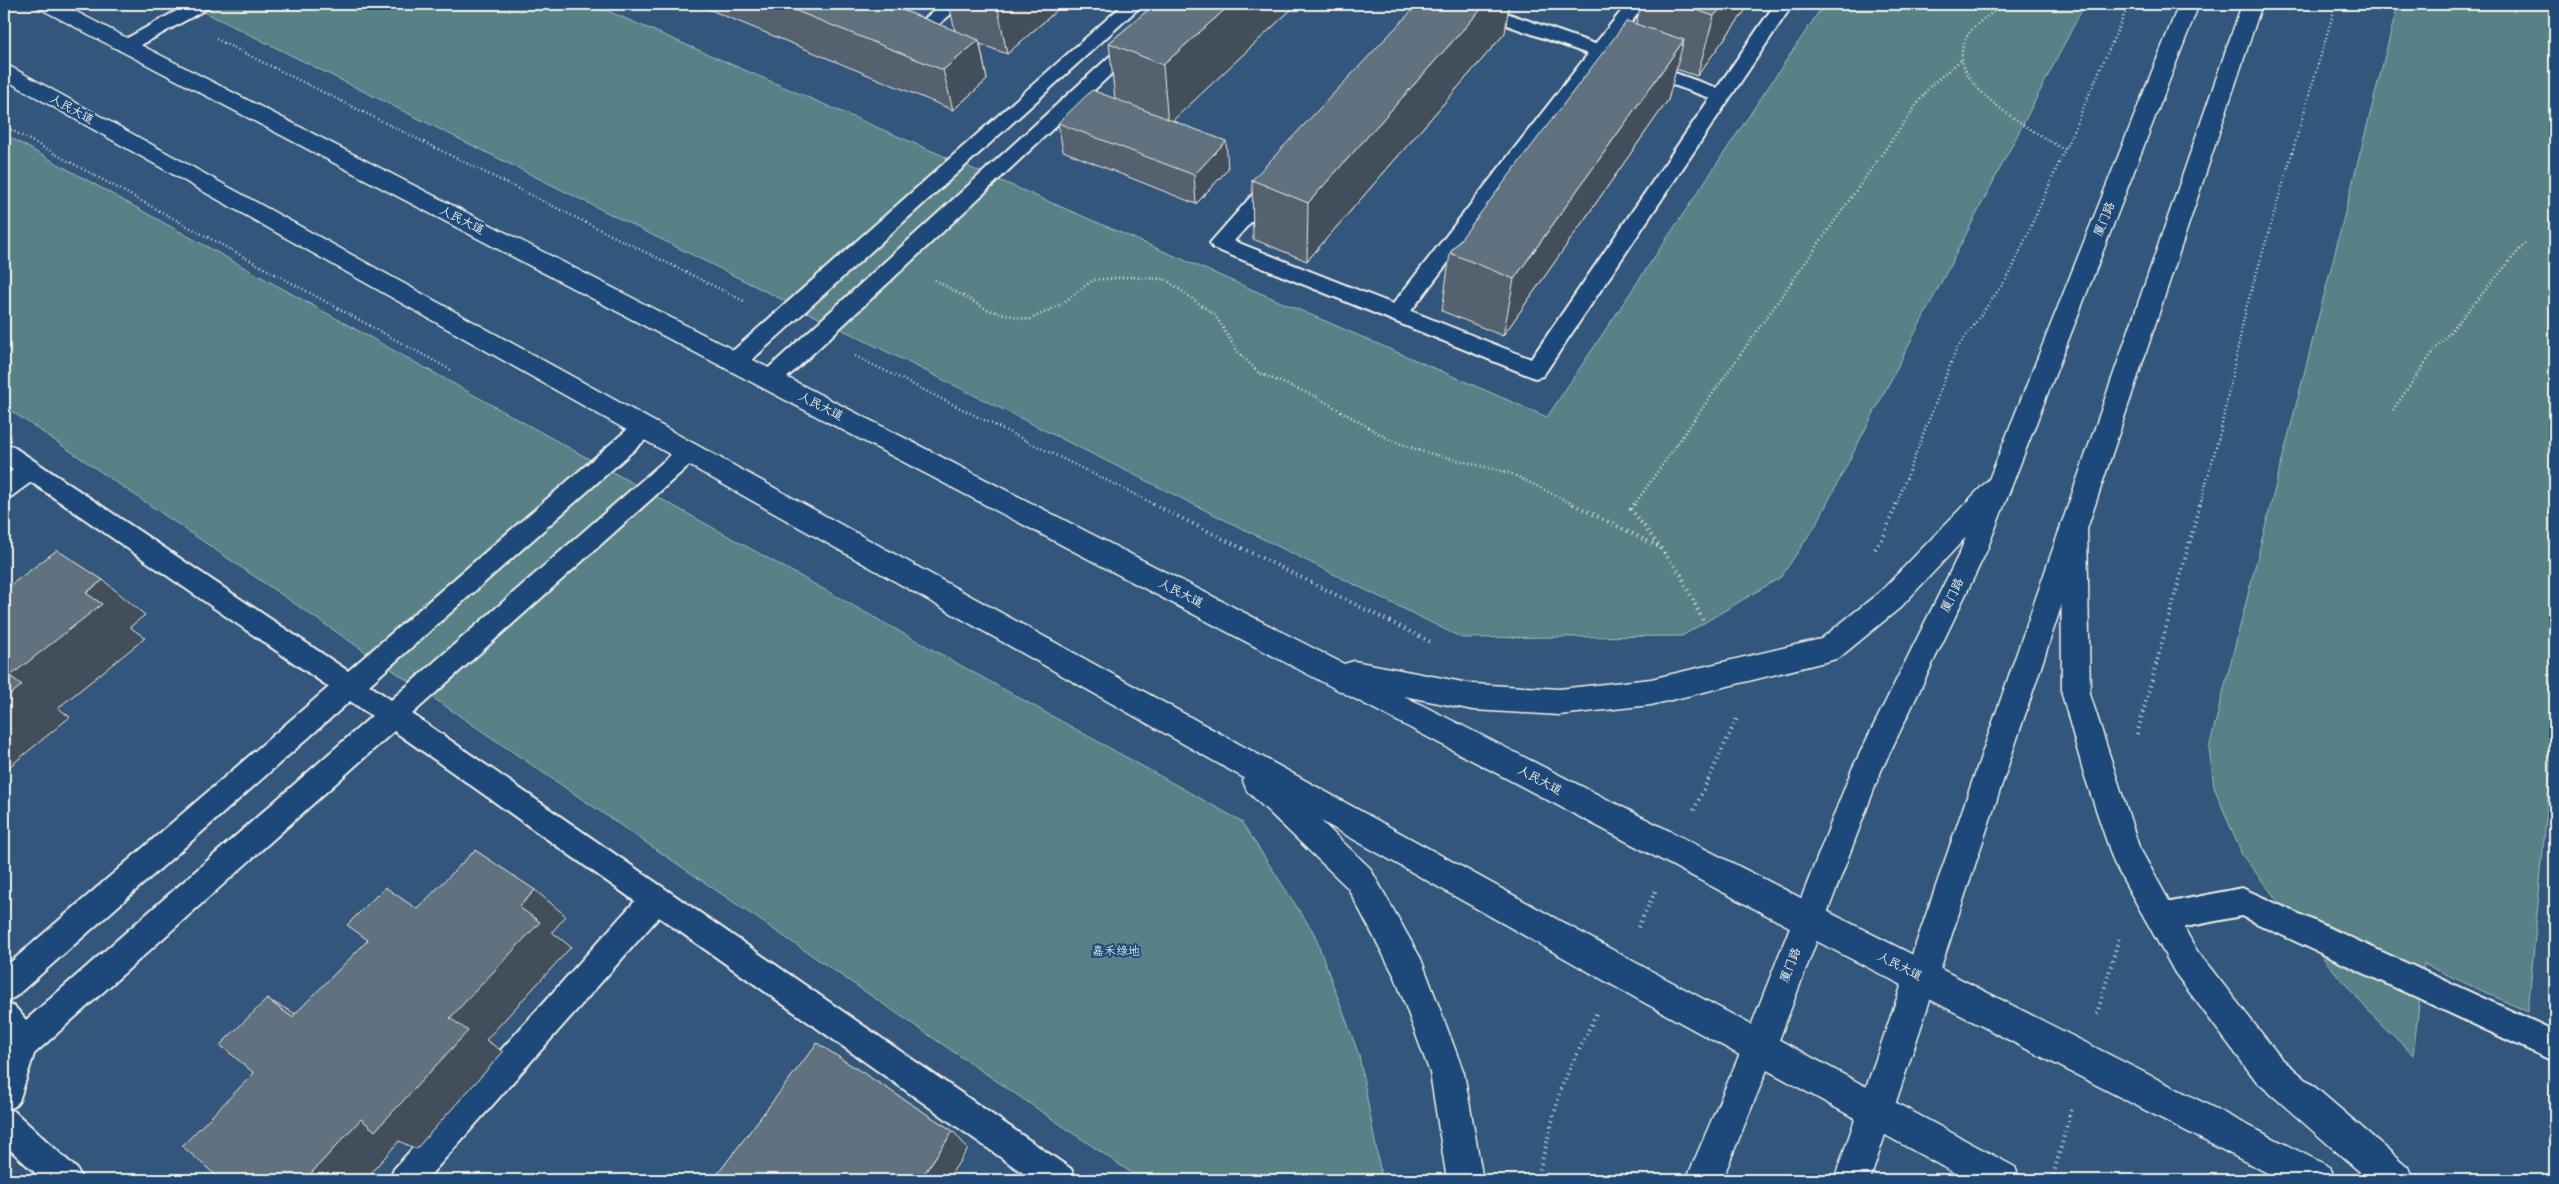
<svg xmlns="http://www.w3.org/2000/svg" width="2559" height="1184" font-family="'Shantell Sans','LXGW WenKai TC',sans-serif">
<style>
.green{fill:#598187;stroke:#a6b9b8}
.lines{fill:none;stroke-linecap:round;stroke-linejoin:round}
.service-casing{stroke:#f4f1e8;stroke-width:4}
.tertiary-casing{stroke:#f4f1e8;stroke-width:3}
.secondary-casing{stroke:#f4f1e8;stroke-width:3}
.path-far1{stroke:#f4f1e8;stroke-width:2.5;stroke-dasharray:1 3;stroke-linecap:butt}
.path{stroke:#f4f1e8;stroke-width:4;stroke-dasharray:1 4.5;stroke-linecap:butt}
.service{fill:#1f4a7a;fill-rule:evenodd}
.tertiary{fill:#1f4a7a;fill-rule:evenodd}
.secondary{fill:#1f4a7a;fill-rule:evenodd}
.wall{fill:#53626e;stroke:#f4f1e8}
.shaded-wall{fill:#43505a;stroke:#f4f1e8}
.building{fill:#607280;stroke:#f4f1e8}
.labels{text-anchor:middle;stroke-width:4;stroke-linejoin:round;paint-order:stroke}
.street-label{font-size:12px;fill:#f4f1e8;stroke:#1f4a7a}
.park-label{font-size:12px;fill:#dde0d9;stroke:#1f4a7a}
</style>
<rect width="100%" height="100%" fill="#32567c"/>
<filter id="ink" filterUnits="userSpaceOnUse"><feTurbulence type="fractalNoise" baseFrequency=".02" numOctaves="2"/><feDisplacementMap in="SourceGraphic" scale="10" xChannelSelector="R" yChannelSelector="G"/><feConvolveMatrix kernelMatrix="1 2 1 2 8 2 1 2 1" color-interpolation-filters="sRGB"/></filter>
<g filter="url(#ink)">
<path class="green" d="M 188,4 L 592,4 L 1547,417 L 1824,4 L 2085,4 L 1817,523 L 1781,577 L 1682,636 L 1462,638 Z
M 2398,4 L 2555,4 L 2555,721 L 2528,1012 L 2424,964 L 2413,1055 L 2371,1014 L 2317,951 L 2242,855 L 2214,787 L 2209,748 Z
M 4,134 L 1241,821 L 1314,933 L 1359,1055 L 1382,1180 L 1142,1180 L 4,406 Z"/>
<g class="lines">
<defs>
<path id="service" d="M 189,4 L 211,4 L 208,8 L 132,50 L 120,50 L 117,46 L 120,42 Z
M 943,4 L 963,4 L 931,31 L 919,31 L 916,27 L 919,23 Z
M 1124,4 L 1143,4 L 743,368 L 735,370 L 727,368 L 724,362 L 727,356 Z
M 1167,4 L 1186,4 L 778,386 L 770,388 L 762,386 L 759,380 L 762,374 Z
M 1456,4 L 1481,4 L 1595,44 L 1627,4 L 1645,4 L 1610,50 L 1717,88 L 1775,4 L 1793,4 L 1543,376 L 1535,378 L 1213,248 L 1210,243 L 1268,177 L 1275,175 L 1282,177 L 1285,182 L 1282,187 L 1234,241 L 1393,304 L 1588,54 L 1459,8 ZM 1603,60 L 1710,98 L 1531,359 L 1411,311 Z
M 644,419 L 652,422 L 656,428 L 652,434 L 369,685 L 391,700 L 680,447 L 688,444 L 696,447 L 700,453 L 696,459 L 412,714 L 1071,1169 L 1076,1180 L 1033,1180 L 659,917 L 426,1180 L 389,1180 L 394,1169 L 635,901 L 394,731 L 34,1054 L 19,1101 L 15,1106 L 8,1109 L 15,1112 L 77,1169 L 82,1180 L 43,1180 L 4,1144 L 4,1003 L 15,1007 L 26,1020 L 372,716 L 350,701 L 15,997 L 4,1002 L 4,968 L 329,687 L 31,482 L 12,496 L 4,498 L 4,477 L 13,470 L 4,464 L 4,443 L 12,446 L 39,464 L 348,671 L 636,422 Z
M 2242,888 L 2555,1031 L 2555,1062 L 2241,916 L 2161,932 L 2151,928 L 2147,918 L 2151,908 L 2161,904 Z"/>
<path id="tertiary" d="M 2179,4 L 2199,4 L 1986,552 L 1881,771 L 1776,1048 L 1722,1180 L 1686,1180 L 1744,1044 L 1852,769 L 1960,552 Z
M 2242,4 L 2262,4 L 1870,1180 L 1834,1180 Z"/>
<path id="secondary" d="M 36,4 L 61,4 L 1344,664 L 1354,661 L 1473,684 L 1559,689 L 1651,679 L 1821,639 L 1881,591 L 1989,479 L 1998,476 L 2007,479 L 2011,486 L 2007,493 L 1901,607 L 1839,658 L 1829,661 L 1651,705 L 1559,715 L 1473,710 L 1404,696 L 2330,1167 L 2335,1180 L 2281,1180 L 1797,931 L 39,8 Z
M 4,65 L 11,67 L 1629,959 L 2015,1167 L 2020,1180 L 1967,1180 L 1605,981 L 1321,821 L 1370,868 L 1421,959 L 1464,1073 L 1483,1180 L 1447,1180 L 1430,1073 L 1395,977 L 1348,888 L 1247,791 L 1243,781 L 1244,778 L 4,79 Z
M 2074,513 L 2083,516 L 2087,524 L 2090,694 L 2139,847 L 2197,951 L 2281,1058 L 2408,1167 L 2413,1180 L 2369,1180 L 2257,1082 L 2175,973 L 2114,863 L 2084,774 L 2062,694 L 2061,524 L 2065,516 Z"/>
</defs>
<use href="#service" class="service-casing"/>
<use href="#tertiary" class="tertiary-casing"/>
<use href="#secondary" class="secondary-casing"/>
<path class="path-far1" d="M 2008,4 C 1898,59 2012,117 2064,150
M 2521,4 L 2522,7
M 216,39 L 744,301
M 4,126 L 451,370
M 935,280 L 988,310 L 1029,320 L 1060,305 L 1093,280 L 1129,277 L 1165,279 L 1215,315 L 1237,351 L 1259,373 L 1317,397 L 1390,440 L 1424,452 L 1510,473 L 1575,505
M 855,356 L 1156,505
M 2393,410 L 2433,352 L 2526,242
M 1634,505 L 1930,86 L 1961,60
M 1896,505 L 1956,350 L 2010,274 L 2129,4
M 2200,505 L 2220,433 L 2246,309 L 2336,4"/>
<path class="path" d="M 1153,504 L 1431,642
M 1573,504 L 1659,547
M 1634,504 L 1631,509 L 1681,575 L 1704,623
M 1875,549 L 1884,536 L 1896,504
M 2137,734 L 2200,504
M 1694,810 L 1738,716
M 1638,927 L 1656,890
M 2097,1014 L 2119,938
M 1537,1180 L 1561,1088 L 1597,1012
M 2052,1180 L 2072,1107"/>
<use href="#service" class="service"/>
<use href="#tertiary" class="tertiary"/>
<use href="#secondary" class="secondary"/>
</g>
<path class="wall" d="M 696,4 L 887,4 L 955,31 L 949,4 L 1064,4 L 1007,54 L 980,44 L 987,80 L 953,110 Z
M 1155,4 L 1297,4 L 1173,120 L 1228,169 L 1196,204 L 1063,151 L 1058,123 L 1115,99 L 1109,43 Z
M 1641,4 L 1750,4 L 1697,76 L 1676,69 L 1668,100 L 1503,336 L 1442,311 L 1450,253 L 1636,24 Z
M 1505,33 L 1307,261 L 1253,239 L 1252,180 Z"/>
<path class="shaded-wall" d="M 997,4 L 1064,4 L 1007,54 Z
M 1231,4 L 1297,4 L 1168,125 L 1163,65 Z
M 1486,4 L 1509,4 L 1505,33 L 1307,261 L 1308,203 Z
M 1724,4 L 1750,4 L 1697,76 L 1714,16 Z
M 979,40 L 987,80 L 953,110 L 943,70 Z
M 1684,40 L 1668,100 L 1503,336 L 1514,279 Z
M 1226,141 L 1228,169 L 1196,204 L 1194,175 Z
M 103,580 L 145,615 L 130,627 L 145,638 L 58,708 L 70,717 L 4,771 L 4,700 L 10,676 L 86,593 Z
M 535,890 L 566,916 L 552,932 L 571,947 L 486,1040 L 503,1052 L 416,1149 L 399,1141 L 365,1180 L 305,1180 L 450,1018 L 519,907 Z
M 267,999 L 311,1022 L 292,1017 Z
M 953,1131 L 968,1149 L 947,1180 L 920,1180 Z"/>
<path class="building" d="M 779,4 L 887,4 L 979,40 L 943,70 Z
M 1155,4 L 1231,4 L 1163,65 L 1109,43 Z
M 1418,4 L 1486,4 L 1308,203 L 1252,180 Z
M 1677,4 L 1724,4 L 1714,16 Z
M 1627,21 L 1684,40 L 1514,279 L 1450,253 Z
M 1092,90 L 1226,141 L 1194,175 L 1058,123 Z
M 57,550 L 103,580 L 86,593 L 102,604 L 10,676 L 22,685 L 4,700 L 4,590 Z
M 475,850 L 535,890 L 519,907 L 540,922 L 450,1018 L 468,1031 L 375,1131 L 361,1119 L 305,1180 L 221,1180 L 182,1146 L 254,1073 L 220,1045 L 267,999 L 292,1017 L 368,940 L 347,925 L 385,887 L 417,909 Z
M 817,1043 L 953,1131 L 920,1180 L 713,1180 Z"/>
</g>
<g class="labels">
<g class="street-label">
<text transform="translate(72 109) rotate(29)" y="4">人民大道</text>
<text transform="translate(2104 219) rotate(-68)" y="4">厦门路</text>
<text transform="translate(462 220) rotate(27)" y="4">人民大道</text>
<text transform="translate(821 406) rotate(27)" y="4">人民大道</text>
<text transform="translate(1181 593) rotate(27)" y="4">人民大道</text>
<text transform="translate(1952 595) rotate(-64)" y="4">厦门路</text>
<text transform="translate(1540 780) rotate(28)" y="4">人民大道</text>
<text transform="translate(1790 965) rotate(-69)" y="4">厦门路</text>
<text transform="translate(1900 966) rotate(27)" y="4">人民大道</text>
</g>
<g class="park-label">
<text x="1116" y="955">嘉禾绿地</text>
</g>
</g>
<rect width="2559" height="1184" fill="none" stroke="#1f4a7a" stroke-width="20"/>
<rect x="10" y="10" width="2539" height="1164" fill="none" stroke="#f4f1e8" stroke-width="2" filter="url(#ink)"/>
</svg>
